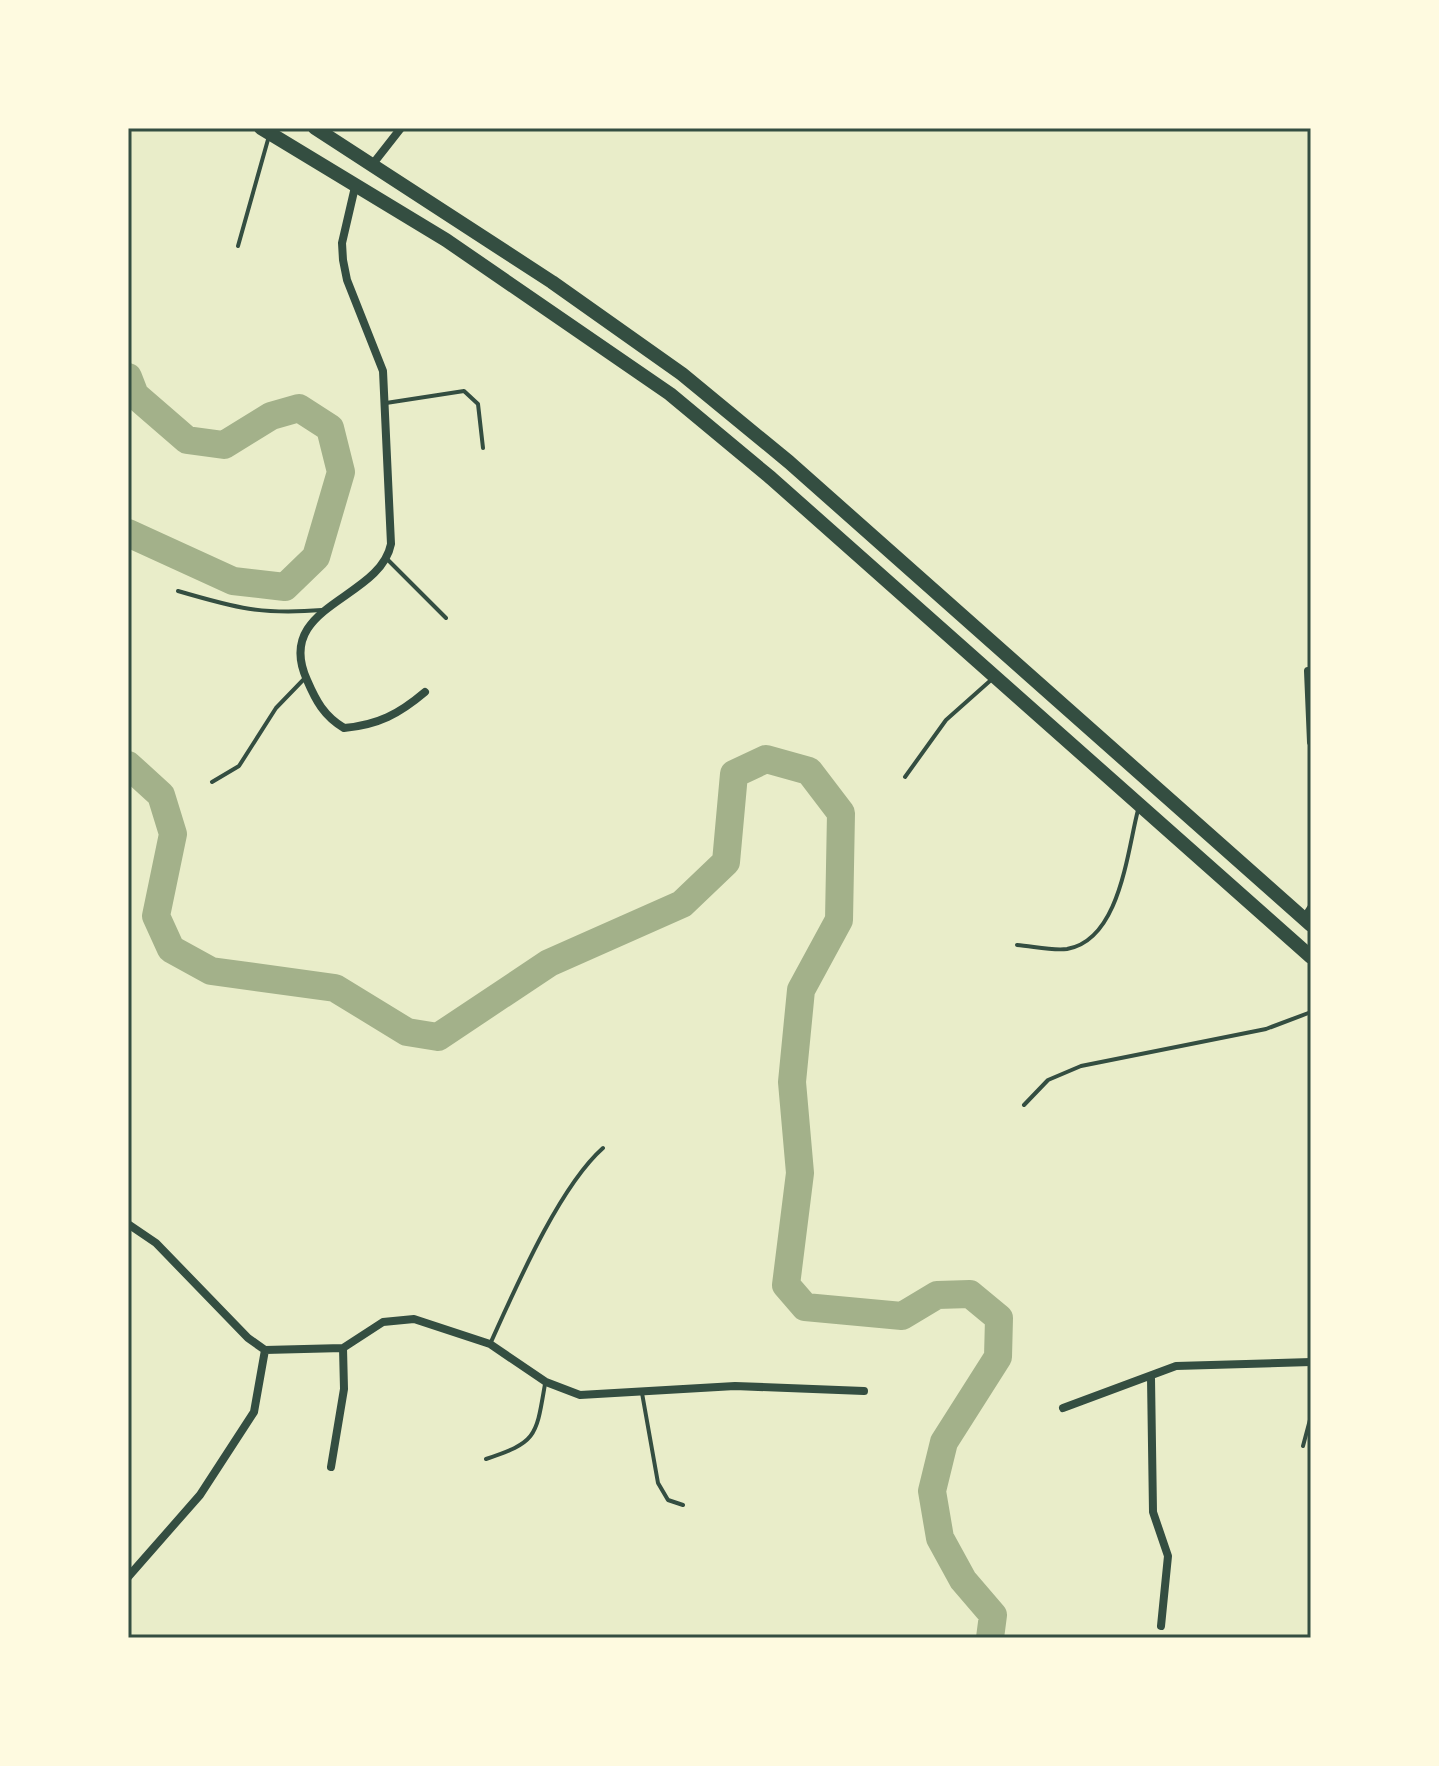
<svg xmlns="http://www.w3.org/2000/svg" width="1439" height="1766" font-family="Quicksand,sans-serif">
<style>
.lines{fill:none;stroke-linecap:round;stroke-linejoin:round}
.river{stroke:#a3b18a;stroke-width:28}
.service{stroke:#344e41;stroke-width:4}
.minor{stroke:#344e41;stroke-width:8}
.trunk{stroke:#344e41;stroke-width:14}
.neatline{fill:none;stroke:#344e41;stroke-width:3}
</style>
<rect width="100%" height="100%" fill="#e9edc9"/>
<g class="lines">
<path class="river" d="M 128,377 L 135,395 L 187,440 L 224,445 L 271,416 L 299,408 L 330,428 L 341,472 L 316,557 L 285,587 L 233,581 L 128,533
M 128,765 L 161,795 L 173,834 L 156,916 L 171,949 L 211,971 L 335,988 L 407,1032 L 438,1037 L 549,963 L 682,904 L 726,862 L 734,774 L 766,759 L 809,771 L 841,813 L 839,920 L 801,990 L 792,1082 L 800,1173 L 786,1285 L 805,1307 L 902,1316 L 937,1295 L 970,1294 L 999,1318 L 998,1357 L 944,1442 L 932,1491 L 940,1538 L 963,1580 L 993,1615 L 990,1638"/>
<path class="service" d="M 238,246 L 269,136
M 386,403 L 464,391 L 478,404 L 483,448
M 388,560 L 446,618
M 178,591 C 236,608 261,615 322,610
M 905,777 L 946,720 L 991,680
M 212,782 L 239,766 L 276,708 L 305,678
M 1017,945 C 1032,946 1052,951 1067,949 C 1120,940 1127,852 1138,810
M 1024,1105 L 1048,1080 L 1081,1066 L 1266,1029 L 1311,1012
M 491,1342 C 516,1287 559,1187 603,1148
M 642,1393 L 658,1483 L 668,1500 L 683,1505
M 1303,1446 L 1311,1416
M 486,1459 C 537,1442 536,1437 545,1384"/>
<path class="minor" d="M 372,165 L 401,128
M 355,187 L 342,243 L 343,260 L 347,280 L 383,371 L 391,544 C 380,600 273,605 307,680 C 316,701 324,716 344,728 C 378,725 399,714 425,692
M 1308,671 L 1311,742
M 1304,919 L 1311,908
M 128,1224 L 156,1243 L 248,1338 L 265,1350 L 343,1348 L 383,1322 L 414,1319 L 490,1344 L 546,1382 L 580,1395 L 735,1386 L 864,1391
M 1151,1378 L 1153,1512 L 1168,1556 L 1161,1626
M 1063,1408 L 1176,1366 L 1311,1362
M 331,1467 L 344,1389 L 343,1348
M 128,1577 L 200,1495 L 254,1412 L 265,1350"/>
<path class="trunk" d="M 261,128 L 446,240 L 670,394 L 771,478 L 1311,957
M 315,128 L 552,282 L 682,374 L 789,462 L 1311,925"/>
</g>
<rect width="1439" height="1766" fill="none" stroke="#fefae0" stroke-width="260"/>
<rect x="130" y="130" width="1179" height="1506" class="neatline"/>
</svg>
